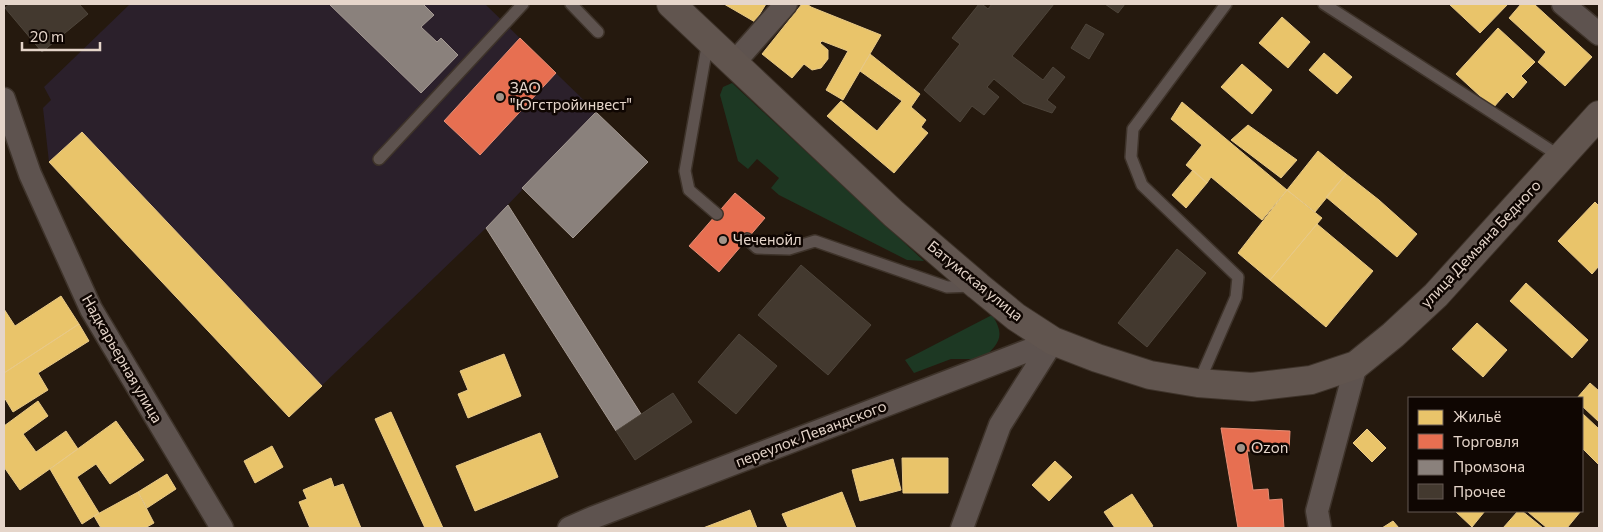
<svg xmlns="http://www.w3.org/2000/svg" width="1603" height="532" font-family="Commissioner,sans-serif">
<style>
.industrial{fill:#2b202b}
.green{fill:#1d3823}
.homes{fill:#e9c46a;stroke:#e8c987}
.shops{fill:#e76f51;stroke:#e68e75}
.industry{fill:#8a817c;stroke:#a59a93}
.building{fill:#43392f;stroke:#4e453b}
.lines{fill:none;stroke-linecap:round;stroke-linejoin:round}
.service-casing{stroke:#3e332a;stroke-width:14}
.minor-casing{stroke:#3e332a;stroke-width:25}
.secondary-casing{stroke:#3e332a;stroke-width:30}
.service{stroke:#5e534f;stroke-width:11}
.minor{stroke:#5e534f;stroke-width:22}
.secondary{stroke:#61554f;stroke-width:28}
.poi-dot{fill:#a29388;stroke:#0f0602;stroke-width:2}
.labels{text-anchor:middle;stroke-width:5;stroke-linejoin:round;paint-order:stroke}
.poi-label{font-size:15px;fill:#e5d5ca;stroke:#0f0602;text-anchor:start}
.street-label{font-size:15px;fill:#e5d5ca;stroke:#0f0602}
</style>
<rect width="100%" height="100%" fill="#25190e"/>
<path class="industrial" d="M 130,4 L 485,4 L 596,112 L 486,228 L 289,417 L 49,162 L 43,108 L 51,100 L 44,87 Z"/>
<path class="green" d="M 732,83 L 924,261 L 907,260 L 779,195 L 771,188 L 779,178 L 757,159 L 748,169 L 738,161 L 720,95 L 723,87 Z
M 992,315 C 1006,336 999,344 982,359 L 951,359 L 914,373 L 905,360 Z"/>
<path class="homes" d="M 724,4 L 766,4 L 755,22 Z
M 802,4 L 807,4 L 811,7 L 881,35 L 843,100 L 826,90 L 848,51 L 822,41 L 820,43 L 828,50 L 828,59 L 821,68 L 812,70 L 804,64 L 792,78 L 762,54 Z
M 1449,4 L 1508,4 L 1480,33 Z
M 1521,4 L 1534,4 L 1592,57 L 1565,86 L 1538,62 L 1546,52 L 1509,18 Z
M 1282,17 L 1310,42 L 1288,68 L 1259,43 Z
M 1498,28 L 1535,62 L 1521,76 L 1527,82 L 1513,98 L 1507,92 L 1493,108 L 1456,74 Z
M 1324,53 L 1352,77 L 1337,94 L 1309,70 Z
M 870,54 L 920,94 L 911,107 L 926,120 L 921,127 L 928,133 L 894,173 L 827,116 L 841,101 L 877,131 L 902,101 L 860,71 Z
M 1242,64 L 1272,90 L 1252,114 L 1221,87 Z
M 1182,102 L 1287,190 L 1262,220 L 1211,177 L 1207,183 L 1186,165 L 1202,145 L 1171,119 Z
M 1248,125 L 1297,160 L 1281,178 L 1231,140 Z
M 82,132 L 322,386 L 289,417 L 49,162 Z
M 1318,151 L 1346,174 L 1315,212 L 1287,190 Z
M 1193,170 L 1207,183 L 1186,208 L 1172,195 Z
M 1346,174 L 1379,200 L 1417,234 L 1397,257 L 1326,197 Z
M 1287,190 L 1322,218 L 1270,280 L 1238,253 Z
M 1595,202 L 1599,206 L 1599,266 L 1592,274 L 1558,241 Z
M 1317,224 L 1373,271 L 1326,327 L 1270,280 Z
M 1526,283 L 1588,340 L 1572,358 L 1510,301 Z
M 61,296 L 79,324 L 4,373 L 4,309 L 15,326 Z
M 1477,323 L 1507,350 L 1483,377 L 1452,349 Z
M 79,324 L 89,341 L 38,373 L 48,390 L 13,412 L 4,397 L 4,373 Z
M 504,354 L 521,396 L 468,418 L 458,394 L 468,390 L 460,371 Z
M 1590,383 L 1599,391 L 1599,422 L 1582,406 L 1582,398 L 1577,398 Z
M 38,401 L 48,416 L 23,434 L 36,452 L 66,431 L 78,449 L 20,490 L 4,467 L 4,426 Z
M 391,412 L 443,528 L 425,528 L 375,419 Z
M 1582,413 L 1599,429 L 1599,465 L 1582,448 Z
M 116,421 L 144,460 L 110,484 L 96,464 L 77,477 L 99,513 L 82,524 L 50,469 Z
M 1367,429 L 1386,448 L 1372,462 L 1353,443 Z
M 540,433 L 558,477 L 475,511 L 456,466 Z
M 272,446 L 283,467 L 255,483 L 244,461 Z
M 902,458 L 948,458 L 948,493 L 903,493 Z
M 893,459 L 901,490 L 860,501 L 852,470 Z
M 1055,461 L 1072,477 L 1049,501 L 1032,485 Z
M 167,474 L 176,489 L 147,508 L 138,492 Z
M 331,478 L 334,487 L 343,484 L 361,528 L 310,528 L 299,502 L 307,499 L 303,490 Z
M 138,492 L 154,523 L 145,528 L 101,528 L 94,516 Z
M 842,492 L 856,528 L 788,528 L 782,514 Z
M 1132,494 L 1153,526 L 1150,528 L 1115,528 L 1104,512 Z
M 750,510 L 757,528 L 703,528 Z
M 1455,511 L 1485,511 L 1472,527 Z
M 1518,511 L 1522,511 L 1543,528 L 1503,528 Z
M 1529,511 L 1581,511 L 1567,528 L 1547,528 L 1528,512 Z
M 1393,521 L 1399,528 L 1382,528 Z"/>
<path class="shops" d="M 520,38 L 556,73 L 480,155 L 444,121 Z
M 735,193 L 765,218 L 719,272 L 689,246 Z
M 1221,428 L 1290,431 L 1289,451 L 1247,451 L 1253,490 L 1268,489 L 1269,500 L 1282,499 L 1284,528 L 1238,528 Z"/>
<path class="industry" d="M 329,4 L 423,4 L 434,15 L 421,27 L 437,42 L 441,38 L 458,55 L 421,93 Z
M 596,112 L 648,162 L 573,238 L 522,188 Z
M 508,205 L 641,414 L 616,431 L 486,228 Z"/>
<path class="building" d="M 10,4 L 79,4 L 88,14 L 42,52 L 5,8 Z
M 979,4 L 982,4 L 988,9 L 992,4 L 1054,4 L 1012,56 L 1043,80 L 1053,67 L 1065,77 L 1047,100 L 1056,107 L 1052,113 L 1023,103 L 994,79 L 987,87 L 999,97 L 984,115 L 972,106 L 960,122 L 924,90 L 960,44 L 952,38 Z
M 1105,4 L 1125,4 L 1118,13 Z
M 1086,24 L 1104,34 L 1089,59 L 1071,48 Z
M 1177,249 L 1206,273 L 1147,347 L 1118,323 Z
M 801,265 L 871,325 L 828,375 L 758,315 Z
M 739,334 L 777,366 L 736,414 L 698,382 Z
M 673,393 L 692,422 L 635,460 L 616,431 Z"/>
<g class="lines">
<defs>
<path id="service" d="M 571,4 L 598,32
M 1324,4 L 1561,157
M 708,41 L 685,171 L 689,190 L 717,214
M 379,159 L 523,4
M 747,239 L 757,248 L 789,249 L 815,241 L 947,287 L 973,286
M 1199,382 L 1236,297 L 1238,277 L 1142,185 L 1131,157 L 1133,129 L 1226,4"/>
<path id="minor" d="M 1563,4 L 1599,34
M 733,64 L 786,4
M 4,99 L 30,174 L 91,309 L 222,528
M 569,528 L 592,518 L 1053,341
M 962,528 L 1000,425 L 1053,341
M 1320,528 L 1317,511 L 1356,365"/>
<path id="secondary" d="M 671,4 L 894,214 L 978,286 L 1016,317 L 1053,341 L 1097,358 L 1150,375 L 1198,383 L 1252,387 L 1311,380 L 1356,365 L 1393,335 L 1436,295 L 1599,115"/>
</defs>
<use href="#service" class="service-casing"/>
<use href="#minor" class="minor-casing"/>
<use href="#secondary" class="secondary-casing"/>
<use href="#service" class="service"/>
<use href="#minor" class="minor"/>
<use href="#secondary" class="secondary"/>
</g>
<g class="poi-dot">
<circle cx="500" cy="97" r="5"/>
<circle cx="723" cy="240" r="5"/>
<circle cx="1241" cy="448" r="5"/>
</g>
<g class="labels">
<g class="poi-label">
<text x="510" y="93">ЗАО<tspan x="510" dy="17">"Югстройинвест"</tspan></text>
<text x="733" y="245">Чеченойл</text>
<text x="1251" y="453">Ozon</text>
</g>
<g class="street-label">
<text transform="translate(1481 244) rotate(-47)" y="5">улица Демьяна Бедного</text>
<text transform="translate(975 281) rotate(39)" y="5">Батумская улица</text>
<text transform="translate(122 359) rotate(60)" y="5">Надкарьерная улица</text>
<text transform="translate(811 434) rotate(-21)" y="5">переулок Левандского</text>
</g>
</g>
<rect width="1603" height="532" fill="none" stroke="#e5d5ca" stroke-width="10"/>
<rect x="1408" y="397" width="175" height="115" fill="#0f0602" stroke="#655952"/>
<rect x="1418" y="410" width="25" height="15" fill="#e9c46a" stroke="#655952"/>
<text x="1453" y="422" font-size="15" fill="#e5d5ca">Жильё</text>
<rect x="1418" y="434" width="25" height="15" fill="#e76f51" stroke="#655952"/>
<text x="1453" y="447" font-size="15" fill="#e5d5ca">Торговля</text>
<rect x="1418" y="460" width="25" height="15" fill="#8a817c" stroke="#655952"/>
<text x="1453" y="472" font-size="15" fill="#e5d5ca">Промзона</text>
<rect x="1418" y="484" width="25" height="15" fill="#43392f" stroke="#655952"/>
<text x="1453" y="497" font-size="15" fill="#e5d5ca">Прочее</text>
<path d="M22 42v8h78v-8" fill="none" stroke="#e5d5ca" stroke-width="2.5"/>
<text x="30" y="42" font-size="15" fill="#e5d5ca" stroke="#0f0602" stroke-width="4" paint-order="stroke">20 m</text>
</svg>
